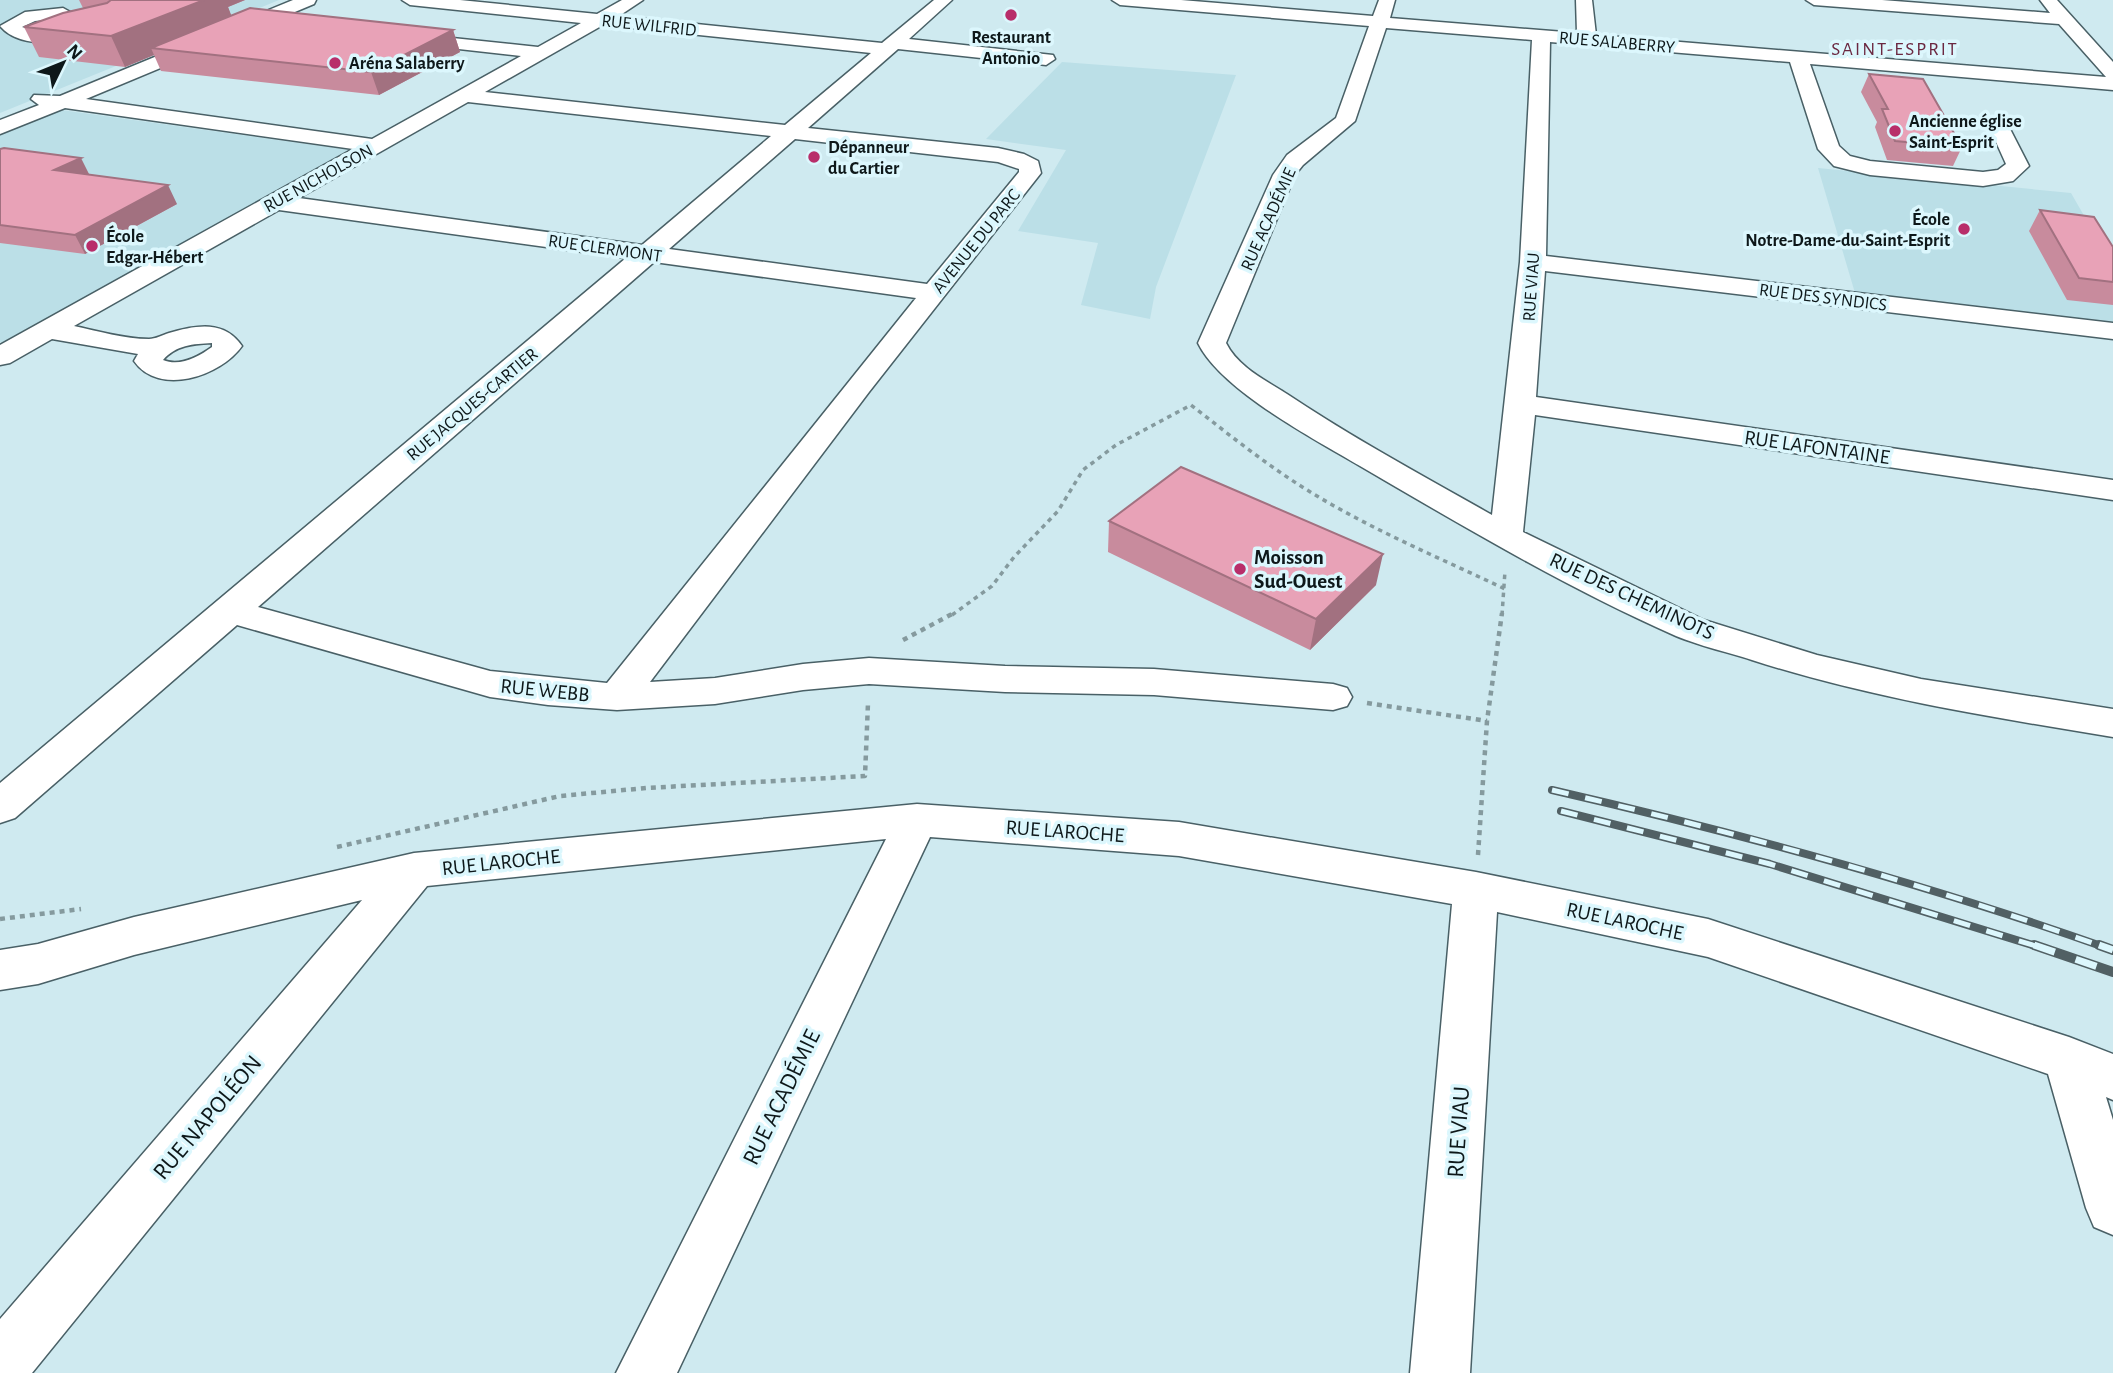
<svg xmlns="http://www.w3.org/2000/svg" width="2113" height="1373" font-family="'Alegreya Sans',sans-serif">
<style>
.built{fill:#bbdfe7}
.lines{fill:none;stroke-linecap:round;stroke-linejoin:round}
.minor-casing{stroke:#496066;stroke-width:3}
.path-far1{stroke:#859a9e;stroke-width:3.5;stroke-dasharray:4.5 4.5;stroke-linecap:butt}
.path{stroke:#859a9e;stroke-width:4.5;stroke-dasharray:5 5;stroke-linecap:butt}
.minor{fill:#fff;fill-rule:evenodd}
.rail-far1-casing{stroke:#516064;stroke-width:8}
.rail-casing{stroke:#516064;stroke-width:10}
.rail-far1{stroke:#dcf7fd;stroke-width:5;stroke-dasharray:17;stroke-linecap:butt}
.rail{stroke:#dcf7fd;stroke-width:7;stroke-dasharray:22;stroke-linecap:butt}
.wall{fill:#c88b9d}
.shaded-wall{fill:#a27180}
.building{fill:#e8a2b7;stroke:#a27180;stroke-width:2}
.poi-dot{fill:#b82e6a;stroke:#dcf7fd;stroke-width:2.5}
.labels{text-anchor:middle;stroke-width:7;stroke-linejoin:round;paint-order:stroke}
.far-street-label{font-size:18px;fill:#0e181a;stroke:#dcf7fd}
.far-poi-label{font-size:18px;font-weight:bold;fill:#0e181a;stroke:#dcf7fd;text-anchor:start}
.far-neighbourhood-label{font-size:19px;letter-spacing:2px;fill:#6b2841;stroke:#dcf7fd}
.street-label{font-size:21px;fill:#0e181a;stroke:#dcf7fd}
.poi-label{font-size:21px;font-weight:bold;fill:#0e181a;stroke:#dcf7fd;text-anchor:start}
.near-street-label{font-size:24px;fill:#0e181a;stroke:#dcf7fd}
</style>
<rect width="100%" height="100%" fill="#cfeaf0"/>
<path class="built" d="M 0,0 L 279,0 L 0,113 Z
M 1062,62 L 1236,75 L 1156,287 L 1150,319 L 1081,305 L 1098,243 L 1018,231 L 1066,150 L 986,139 Z
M 54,109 L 357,151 L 9,343 L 0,342 L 0,132 Z
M 1818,168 L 2071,193 L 2113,266 L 2113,324 L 1855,293 Z"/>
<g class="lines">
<defs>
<path id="minor" d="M 293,0 L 316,0 L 314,4 L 86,99 L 372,139 L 521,56 L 405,43 L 396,38 L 399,34 L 405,33 L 538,47 L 581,23 L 410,5 L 402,0 L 460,0 L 597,14 L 622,0 L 643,0 L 619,16 L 882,43 L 934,0 L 952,0 L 909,39 L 1053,55 L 1055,59 L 1046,65 L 898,49 L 808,128 L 998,148 L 1024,154 L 1038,161 L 1041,173 L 869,392 L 650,682 L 715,678 L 803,664 L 869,658 L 1005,666 L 1154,669 L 1333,684 L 1347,688 L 1352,697 L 1347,706 L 1333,710 L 1154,695 L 1005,692 L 869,684 L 803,690 L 715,704 L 617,710 L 548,705 L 490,697 L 237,625 L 15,818 L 0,823 L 0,783 L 626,258 L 279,210 L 74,326 C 98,331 125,339 149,339 C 155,339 163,335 169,333 C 197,325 224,320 242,346 C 221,376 159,397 134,361 L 138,354 L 52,339 L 10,363 L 0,365 L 0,345 L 353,149 L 65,108 L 0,134 L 0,120 L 39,105 L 31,99 L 34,95 L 60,96 ZM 603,25 L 871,53 L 785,125 L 485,92 ZM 468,102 L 771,136 L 642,245 L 299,198 ZM 795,139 L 998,162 L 1019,169 L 1019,172 L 927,284 L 669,249 ZM 654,262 L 916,298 L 607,683 L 490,671 L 258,607 ZM 212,343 L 212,347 C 198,357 180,367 163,360 C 176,345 193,344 212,343 Z
M 1112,0 L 1181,0 L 1373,16 L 1379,0 L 1395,0 L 1390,18 L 1577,33 L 1576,0 L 1592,0 L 1596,35 L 2106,77 L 2059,24 L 1814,5 L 1806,0 L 1882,0 L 2050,13 L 2040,0 L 2057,0 L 2113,62 L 2113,90 L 1810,64 L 1839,146 L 1850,156 L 1870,161 L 1983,172 L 1998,170 L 2006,164 L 1992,133 L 1996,129 L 2010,129 L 2029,166 L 2013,181 L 1983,186 L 1870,175 L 1834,166 L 1818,149 L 1790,62 L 1550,42 L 1546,256 L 2113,323 L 2113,339 L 1545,271 L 1536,397 L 2113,480 L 2113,500 L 1535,415 L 1523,532 L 1704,620 L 1817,655 L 1921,679 L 2113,709 L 2113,737 C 1991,717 1870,698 1752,660 C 1727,652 1700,646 1676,636 C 1567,588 1463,526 1360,466 C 1314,439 1221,390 1198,343 L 1273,175 L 1287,155 L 1336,118 L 1369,26 L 1120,5 ZM 1386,28 L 1532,40 L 1520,262 L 1492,515 C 1423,476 1353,438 1287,394 C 1265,380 1238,367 1226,343 L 1295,175 L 1303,165 L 1355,121 Z
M 63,8 L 72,13 L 69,17 L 35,21 L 22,27 C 39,34 76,24 86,34 L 83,38 C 59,44 18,48 0,26 L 25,12 Z
M 917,804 L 1179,822 L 1476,872 L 1708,919 L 2069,1037 L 2113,1054 L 2113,1100 L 2106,1097 L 2113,1120 L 2113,1235 L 2094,1227 L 2086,1208 L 2048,1074 L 1708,957 L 1497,912 L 1470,1373 L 1410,1373 L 1452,904 L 1179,856 L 930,837 L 677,1373 L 616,1373 L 886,839 L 427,886 L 32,1373 L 0,1373 L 0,1319 L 362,900 L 134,955 L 38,984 L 0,990 L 0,950 L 38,944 L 134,917 L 414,853 Z"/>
</defs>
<use href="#minor" class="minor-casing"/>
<path class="path-far1" d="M 952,615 L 992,586 L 1014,557 L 1058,511 L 1083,470 L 1116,445 L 1191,405 C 1232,437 1273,470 1317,496 C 1377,532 1442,559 1505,589
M 1502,615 L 1505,571"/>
<path class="path" d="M 903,640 L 954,613
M 1367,703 L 1487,721
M 337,847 L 560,796 L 646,788 L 865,776 L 868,703
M 1478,855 L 1487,721 L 1502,613
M 0,919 L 81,909"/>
<use href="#minor" class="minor"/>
<defs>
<path id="rail-far1" d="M 1552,790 C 1739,833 1923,883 2104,947
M 1561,811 L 1770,864 L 2039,947"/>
<path id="rail" d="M 2034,945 L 2113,972
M 2099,945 L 2113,950"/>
</defs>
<use href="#rail-far1" class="rail-far1-casing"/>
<use href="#rail" class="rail-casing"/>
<use href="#rail-far1" class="rail-far1"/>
<use href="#rail" class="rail"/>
</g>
<path class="wall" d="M 79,0 L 245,0 L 228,7 L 231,16 L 453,30 L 460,52 L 379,95 L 161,71 L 154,55 L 125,67 L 39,57 L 24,27 L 83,8 Z
M 1869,74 L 1962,147 L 1953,166 L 1887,160 L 1875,127 L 1877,122 L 1861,92 Z
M 0,149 L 89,175 L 177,204 L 85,254 L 0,243 Z
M 2040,210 L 2113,247 L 2113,305 L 2067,300 L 2029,231 Z
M 1109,521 L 1376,585 L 1310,650 L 1108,552 Z"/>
<path class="shaded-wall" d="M 194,0 L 245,0 L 228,7 L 234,22 L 151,48 L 154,55 L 125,67 L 111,36 Z
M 453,30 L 460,52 L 379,95 L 371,72 Z
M 81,158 L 90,176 L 54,170 Z
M 168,185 L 177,204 L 85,254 L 75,235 Z
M 1383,554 L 1376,585 L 1310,650 L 1316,619 Z"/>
<path class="building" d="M 111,0 L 204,0 L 111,36 L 24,27 L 63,13 L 107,3 Z
M 250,8 L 453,30 L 371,72 L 151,48 Z
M 1869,74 L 1923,79 L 1962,147 L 1895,141 L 1882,109 L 1888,109 Z
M 4,148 L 81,158 L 54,170 L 168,185 L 75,235 L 0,225 L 0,149 Z
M 2040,210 L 2094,217 L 2113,247 L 2113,282 L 2079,278 Z
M 1181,467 L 1383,554 L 1316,619 L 1109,521 Z"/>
<g class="poi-dot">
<circle cx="1011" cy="15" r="7"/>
<circle cx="335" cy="63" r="7"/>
<circle cx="1895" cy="131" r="7"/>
<circle cx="814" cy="157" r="7"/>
<circle cx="1964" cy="229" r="7"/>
<circle cx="92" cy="246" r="7"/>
<circle cx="1240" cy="569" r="7"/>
</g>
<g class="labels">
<g class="far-street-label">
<text transform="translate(649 25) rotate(6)" y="6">RUE WILFRID</text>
<text transform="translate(1617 42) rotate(5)" y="6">RUE SALABERRY</text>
<text transform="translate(318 178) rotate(-29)" y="6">RUE NICHOLSON</text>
<text transform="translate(1268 219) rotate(-66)" y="6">RUE ACADÉMIE</text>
<text transform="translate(976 241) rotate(-51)" y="6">AVENUE DU PARC</text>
<text transform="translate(605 248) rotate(8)" y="6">RUE CLERMONT</text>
<text transform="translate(1531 287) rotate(-86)" y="6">RUE VIAU</text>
<text transform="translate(1823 297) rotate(7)" y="6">RUE DES SYNDICS</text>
<text transform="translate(472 404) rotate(-40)" y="6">RUE JACQUES-CARTIER</text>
</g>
<g class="far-poi-label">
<text x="1011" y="43" text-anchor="middle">Restaurant<tspan x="1011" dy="21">Antonio</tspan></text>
<text x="349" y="69">Aréna Salaberry</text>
<text x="1909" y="127">Ancienne église<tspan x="1909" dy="21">Saint-Esprit</tspan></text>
<text x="828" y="153">Dépanneur<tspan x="828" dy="21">du Cartier</tspan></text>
<text x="1950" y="225" text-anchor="end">École<tspan x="1950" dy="21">Notre-Dame-du-Saint-Esprit</tspan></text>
<text x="106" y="242">École<tspan x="106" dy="21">Edgar-Hébert</tspan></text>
</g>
<g class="far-neighbourhood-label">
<text x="1895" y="55">SAINT-ESPRIT</text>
</g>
<g class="street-label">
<text transform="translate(1817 447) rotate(8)" y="7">RUE LAFONTAINE</text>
<text transform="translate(1632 596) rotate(25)" y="7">RUE DES CHEMINOTS</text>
<text transform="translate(545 690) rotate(6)" y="7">RUE WEBB</text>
<text transform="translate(1065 831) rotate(4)" y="7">RUE LAROCHE</text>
<text transform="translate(501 862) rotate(-6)" y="7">RUE LAROCHE</text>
<text transform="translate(1625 921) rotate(12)" y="7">RUE LAROCHE</text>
</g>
<g class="poi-label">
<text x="1254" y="564">Moisson<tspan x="1254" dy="24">Sud-Ouest</tspan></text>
</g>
<g class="near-street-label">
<text transform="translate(781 1097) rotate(-64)" y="8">RUE ACADÉMIE</text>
<text transform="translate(207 1117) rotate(-50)" y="8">RUE NAPOLÉON</text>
<text transform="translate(1458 1132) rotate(-86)" y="8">RUE VIAU</text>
</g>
</g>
<g transform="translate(63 63) rotate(47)" stroke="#dcf7fd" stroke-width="5" paint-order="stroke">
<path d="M0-5L12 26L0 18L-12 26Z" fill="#0e181a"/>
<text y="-10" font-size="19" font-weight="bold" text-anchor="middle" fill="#0e181a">N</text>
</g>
</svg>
